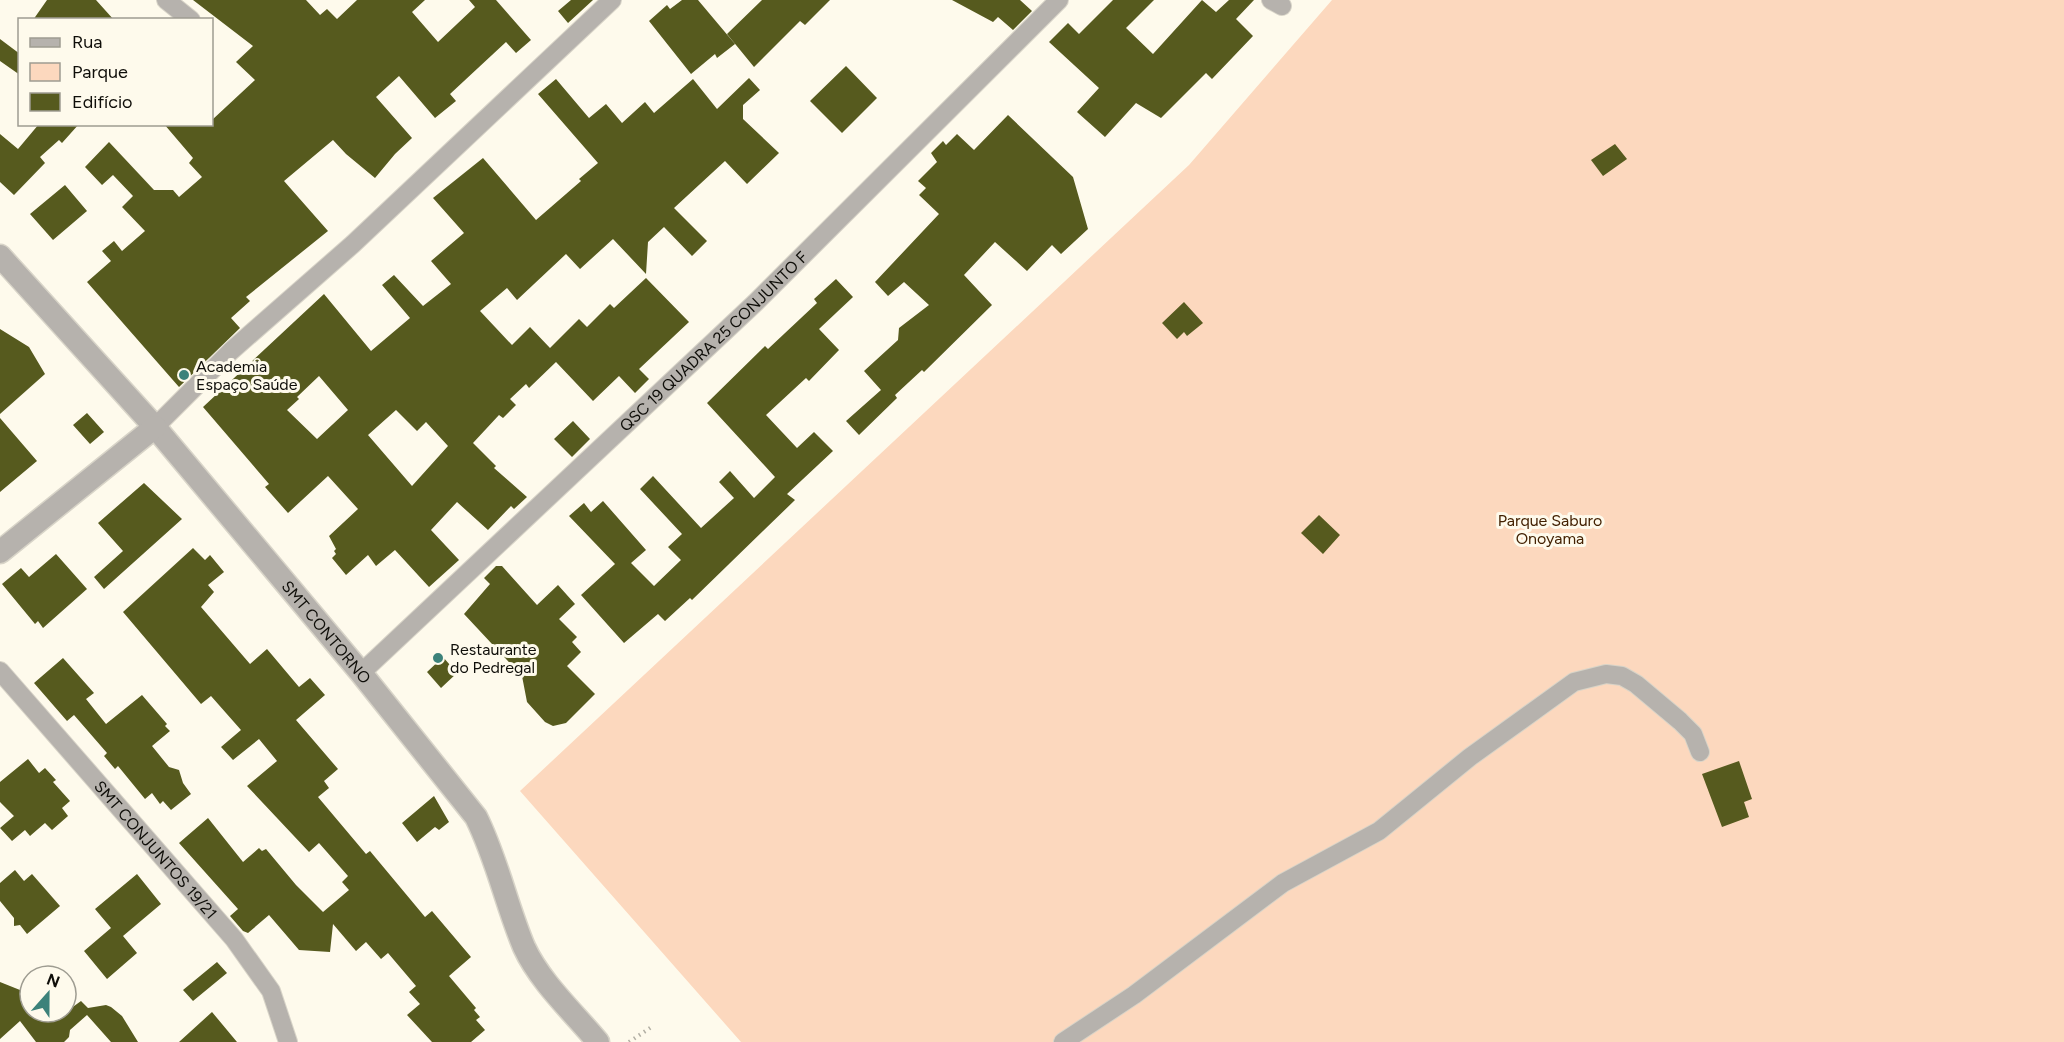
<svg xmlns="http://www.w3.org/2000/svg" width="2064" height="1042" font-family="Figtree,sans-serif">
<style>
.green{fill:#fcd8be}
.building{fill:#565a1e;fill-rule:evenodd}
.lines{fill:none;stroke-linecap:round;stroke-linejoin:round}
.minor-casing{stroke:#d8d4c8;stroke-width:20}
.tertiary-casing{stroke:#d8d4c8;stroke-width:25}
.path{stroke:#b2afa4;stroke-width:4;stroke-dasharray:1.5 4.5;stroke-linecap:butt}
.minor{stroke:#b6b2ad;stroke-width:18}
.tertiary{stroke:#b6b2ad;stroke-width:22}
.poi-dot{fill:#3c827a;stroke:#fefaec;stroke-width:2}
.labels{text-anchor:middle;stroke-width:6;stroke-linejoin:round;paint-order:stroke}
.street-label{font-size:16px;fill:#0f0e09;stroke:#fefaec}
.poi-label{font-size:16px;fill:#0f0e09;stroke:#fefaec;text-anchor:start}
.park-label{font-size:16px;fill:#432102;stroke:#fefaec}
</style>
<rect width="100%" height="100%" fill="#fefaec"/>
<path class="green" d="M 1332,0 L 2064,0 L 2064,1042 L 741,1042 L 520,791 L 1189,165 Z"/>
<path class="building" d="M 47,0 L 96,0 L 114,20 L 33,20 Z
M 193,0 L 306,0 L 320,15 L 327,9 L 337,19 L 357,0 L 425,0 L 412,12 L 438,42 L 475,7 L 469,0 L 496,0 L 531,40 L 516,53 L 506,42 L 450,94 L 456,101 L 435,118 L 399,76 L 376,97 L 412,138 L 395,154 L 375,178 L 346,154 L 333,140 L 284,181 L 328,231 L 246,297 L 250,301 L 231,318 L 240,328 L 179,387 L 87,282 L 111,261 L 102,251 L 114,241 L 122,251 L 145,231 L 122,207 L 133,196 L 113,175 L 102,185 L 85,167 L 109,142 L 154,190 L 173,190 L 179,197 L 202,177 L 189,163 L 193,158 L 164,124 L 212,124 L 212,120 L 255,80 L 236,62 L 253,46 Z
M 571,0 L 593,0 L 568,23 L 558,11 Z
M 682,0 L 698,0 L 735,44 L 717,58 L 715,54 L 691,74 L 649,21 L 667,5 L 670,9 Z
M 762,0 L 830,0 L 805,25 L 800,21 L 754,67 L 727,34 Z
M 952,0 L 1020,0 L 1032,11 L 1013,30 L 998,17 L 993,22 Z
M 1113,0 L 1154,0 L 1126,28 L 1153,54 L 1202,0 L 1216,12 L 1229,0 L 1254,0 L 1236,19 L 1253,36 L 1212,79 L 1206,73 L 1161,118 L 1136,103 L 1105,137 L 1077,112 L 1099,88 L 1049,42 L 1068,23 L 1079,34 Z
M 0,39 L 20,54 L 20,75 L 0,61 Z
M 846,66 L 877,98 L 842,133 L 810,101 Z
M 749,78 L 760,90 L 743,105 L 743,119 L 779,153 L 747,184 L 725,161 L 674,208 L 707,241 L 692,256 L 664,227 L 648,242 L 646,274 L 613,239 L 580,269 L 566,254 L 517,300 L 507,288 L 480,311 L 512,345 L 530,327 L 550,348 L 579,319 L 587,327 L 610,304 L 614,308 L 646,278 L 689,322 L 639,369 L 649,379 L 635,393 L 619,376 L 593,401 L 556,362 L 529,388 L 526,384 L 510,399 L 516,405 L 503,418 L 499,415 L 473,443 L 496,466 L 494,468 L 527,497 L 514,509 L 511,506 L 488,530 L 457,502 L 431,530 L 459,560 L 429,587 L 395,550 L 376,566 L 368,555 L 346,575 L 332,558 L 336,554 L 334,551 L 336,549 L 329,536 L 358,509 L 328,476 L 288,513 L 265,487 L 269,484 L 203,407 L 324,294 L 371,351 L 410,318 L 382,285 L 394,275 L 423,306 L 451,284 L 431,261 L 464,233 L 433,198 L 483,158 L 536,220 L 581,181 L 579,179 L 598,163 L 538,94 L 556,79 L 589,118 L 606,104 L 622,123 L 645,102 L 654,113 L 693,79 L 717,109 ZM 319,376 L 348,410 L 317,439 L 287,410 L 299,399 L 297,397 ZM 396,410 L 417,431 L 426,422 L 448,446 L 412,486 L 368,435 Z
M 1008,115 L 1073,177 L 1088,229 L 1061,254 L 1052,245 L 1027,271 L 995,242 L 964,275 L 992,305 L 924,372 L 922,370 L 895,395 L 897,398 L 859,435 L 846,421 L 881,390 L 864,371 L 898,340 L 899,328 L 929,305 L 904,282 L 888,296 L 875,282 L 939,214 L 919,195 L 926,188 L 918,181 L 937,162 L 931,153 L 943,141 L 946,145 L 957,134 L 974,150 Z
M 39,124 L 79,124 L 62,143 L 59,140 L 40,157 L 45,163 L 14,195 L 0,182 L 0,134 L 18,149 Z
M 1615,144 L 1627,159 L 1603,176 L 1591,160 Z
M 65,185 L 87,211 L 53,240 L 30,214 Z
M 836,279 L 853,297 L 819,329 L 839,350 L 809,381 L 806,378 L 766,415 L 797,448 L 814,432 L 833,451 L 787,494 L 795,500 L 692,600 L 690,598 L 665,621 L 658,614 L 624,643 L 581,595 L 615,564 L 569,516 L 584,503 L 591,512 L 603,501 L 646,550 L 631,563 L 654,586 L 681,560 L 668,547 L 682,534 L 640,489 L 653,476 L 701,528 L 734,498 L 719,482 L 730,471 L 754,498 L 775,477 L 707,403 L 765,346 L 768,349 L 817,303 L 814,299 Z
M 1184,302 L 1203,323 L 1187,336 L 1184,332 L 1177,339 L 1162,323 Z
M 0,329 L 29,347 L 45,374 L 0,414 Z
M 87,413 L 104,432 L 90,444 L 73,425 Z
M 0,418 L 37,461 L 0,492 Z
M 573,421 L 590,439 L 572,457 L 554,439 Z
M 144,483 L 182,519 L 104,589 L 94,577 L 123,551 L 98,523 Z
M 1319,515 L 1340,535 L 1323,554 L 1301,533 Z
M 193,548 L 205,560 L 210,555 L 224,572 L 208,585 L 214,592 L 201,607 L 250,664 L 267,649 L 299,687 L 310,678 L 325,695 L 296,720 L 338,769 L 324,781 L 329,788 L 318,797 L 366,854 L 370,851 L 425,917 L 432,911 L 471,957 L 449,976 L 476,1008 L 474,1010 L 480,1017 L 476,1020 L 485,1030 L 471,1042 L 432,1042 L 407,1015 L 420,1004 L 409,992 L 416,986 L 388,953 L 381,959 L 366,942 L 356,951 L 333,924 L 330,952 L 299,950 L 269,915 L 248,933 L 243,931 L 230,916 L 238,909 L 179,843 L 208,818 L 243,862 L 259,848 L 262,851 L 266,849 L 296,885 L 323,912 L 349,890 L 342,882 L 348,876 L 319,843 L 309,852 L 247,786 L 277,761 L 259,739 L 233,760 L 221,747 L 241,730 L 211,696 L 201,704 L 123,612 Z
M 56,554 L 87,589 L 43,628 L 38,621 L 35,624 L 2,584 L 21,568 L 29,577 Z
M 496,566 L 502,566 L 537,605 L 558,585 L 575,604 L 559,619 L 577,637 L 572,642 L 581,652 L 567,666 L 595,694 L 566,723 L 553,726 L 545,722 L 527,702 L 522,676 L 464,614 L 490,584 L 484,578 Z
M 443,657 L 457,673 L 441,688 L 427,672 Z
M 63,658 L 94,693 L 86,699 L 106,724 L 142,695 L 167,724 L 165,726 L 170,731 L 152,746 L 169,767 L 179,770 L 183,783 L 191,794 L 171,810 L 163,801 L 160,804 L 152,793 L 145,799 L 118,766 L 115,769 L 104,756 L 107,753 L 74,715 L 67,721 L 34,683 Z
M 28,759 L 39,773 L 45,768 L 56,780 L 53,782 L 70,801 L 62,808 L 68,816 L 52,830 L 45,823 L 30,836 L 25,830 L 12,841 L 0,828 L 14,816 L 0,802 L 0,782 Z
M 1739,761 L 1752,799 L 1744,802 L 1749,817 L 1722,827 L 1702,774 Z
M 434,796 L 449,822 L 439,830 L 435,827 L 417,842 L 402,823 Z
M 15,870 L 24,881 L 32,874 L 60,906 L 27,934 L 20,925 L 14,926 L 14,918 L 0,901 L 0,883 Z
M 137,874 L 161,904 L 123,936 L 137,953 L 107,979 L 84,951 L 111,928 L 95,909 Z
M 217,962 L 227,973 L 193,1001 L 183,990 Z
M 0,982 L 30,994 L 30,1012 L 66,1012 L 66,1008 L 70,1009 L 81,1001 L 88,1008 L 106,1005 L 111,1007 L 122,1016 L 138,1042 L 111,1042 L 87,1015 L 70,1030 L 69,1037 L 64,1042 L 36,1042 L 20,1021 L 0,1039 Z
M 212,1012 L 237,1042 L 179,1042 Z"/>
<g class="lines">
<defs>
<g id="minor">
<path d="M 166,0 L 191,20"/>
<path d="M 1271,0 L 1282,6"/>
<path d="M 155,427 L 231,351 L 353,244 L 612,0"/>
<path id="s1" d="M 0,671 L 234,939 L 271,991 L 288,1042"/>
<path id="s2" d="M 361,673 L 755,303 L 1059,0"/>
<path d="M 1063,1042 L 1134,995 L 1283,883 L 1379,831 L 1470,757 L 1574,682 L 1606,674 L 1622,676 L 1636,684 L 1680,721 L 1693,734 L 1700,752"/>
</g>
<g id="tertiary">
<path id="s3" d="M 0,256 L 155,427 L 361,673 L 476,817 C 497,859 506,904 524,947 C 540,982 574,1013 598,1042"/>
<path d="M 0,552 L 155,427"/>
</g>
</defs>
<use href="#minor" class="minor-casing"/>
<use href="#tertiary" class="tertiary-casing"/>
<path class="path" d="M 629,1042 L 653,1026"/>
<use href="#minor" class="minor"/>
<use href="#tertiary" class="tertiary"/>
</g>
<g class="poi-dot">
<circle cx="184" cy="375" r="6"/>
<circle cx="438" cy="658" r="6"/>
</g>
<g class="labels">
<g class="street-label">
<text dy="6" stroke="none"><textPath href="#s2" startOffset="484">QSC 19 QUADRA 25 CONJUNTO F</textPath></text>
<text dy="6" stroke="none"><textPath href="#s3" startOffset="498">SMT CONTORNO</textPath></text>
<text dy="6" stroke="none"><textPath href="#s1" startOffset="237">SMT CONJUNTOS 19/21</textPath></text>
</g>
<g class="poi-label">
<text x="196" y="372">Academia<tspan x="196" dy="18">Espaço Saúde</tspan></text>
<text x="450" y="655">Restaurante<tspan x="450" dy="18">do Pedregal</tspan></text>
</g>
<g class="park-label">
<text x="1550" y="526">Parque Saburo<tspan x="1550" dy="18">Onoyama</tspan></text>
</g>
</g>
<rect x="18" y="18" width="195" height="108" fill="#fefaec" stroke="#9e9c91" stroke-width="1.5"/>
<rect x="30" y="38" width="30" height="9" fill="#b6b2ad" stroke="#9e9c91" stroke-width="1.5"/>
<text x="72" y="48" font-size="18" fill="#0f0e09">Rua</text>
<rect x="30" y="63" width="30" height="18" fill="#fcd8be" stroke="#9e9c91" stroke-width="1.5"/>
<text x="72" y="78" font-size="18" fill="#0f0e09">Parque</text>
<rect x="30" y="93" width="30" height="18" fill="#565a1e" stroke="#9e9c91" stroke-width="1.5"/>
<text x="72" y="108" font-size="18" fill="#0f0e09">Edifício</text>
<g transform="translate(48 994) rotate(21)"><circle r="28" fill="#fefaec" stroke="#9e9c91" stroke-width="1.5"/>
<path d="M0-4.5L10 22L0 15L-10 22Z" fill="#3c827a"/>
<text y="-9" font-size="16" font-weight="bold" text-anchor="middle" fill="#0f0e09">N</text>
</g>
</svg>
